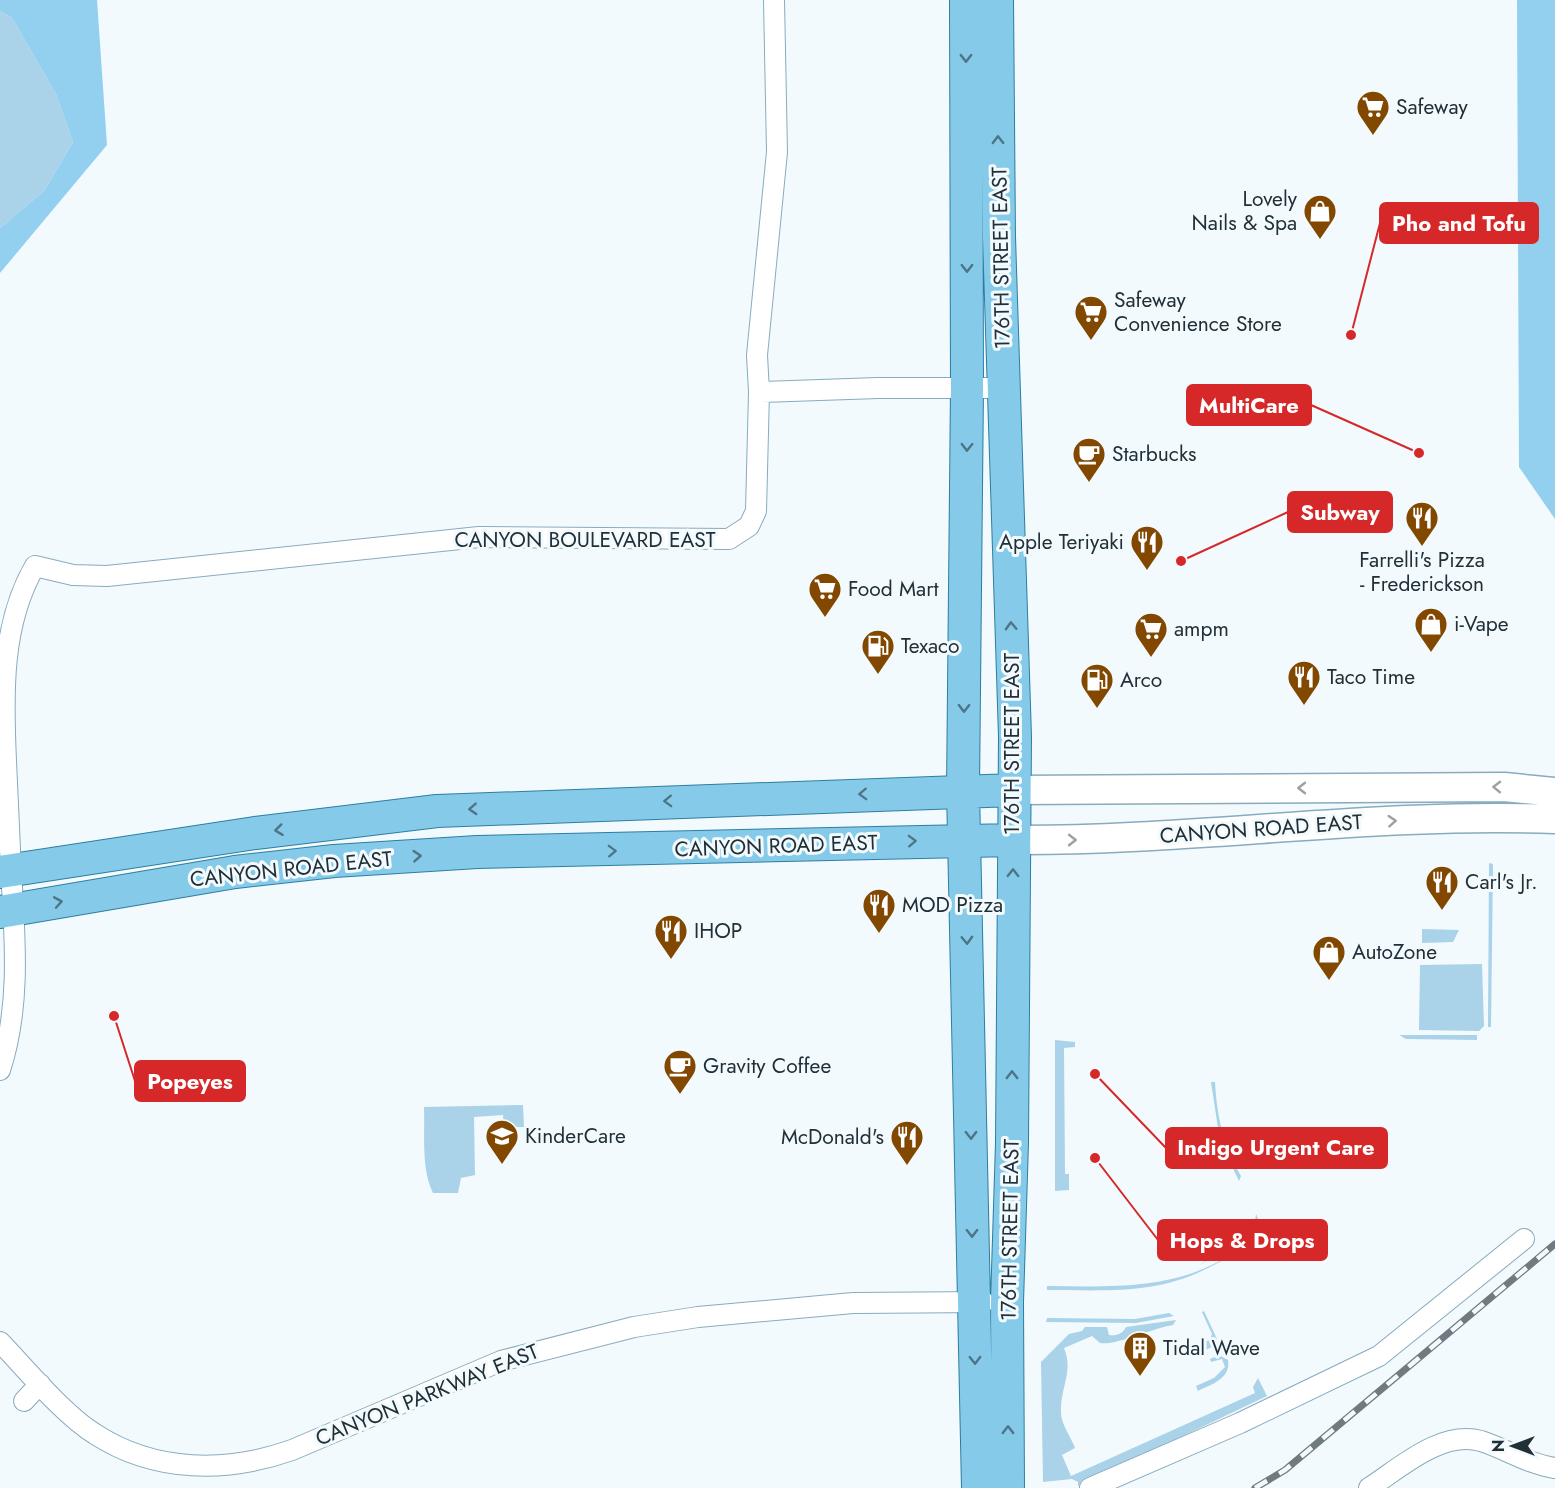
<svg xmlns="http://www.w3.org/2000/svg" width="1555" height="1488" font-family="Jost,sans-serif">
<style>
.green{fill:#aad2e8}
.forest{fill:#93d0f0}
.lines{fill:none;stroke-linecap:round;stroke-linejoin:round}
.minor-casing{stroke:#88abbe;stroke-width:22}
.secondary-casing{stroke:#88abbe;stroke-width:31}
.primary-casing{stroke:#2d7ea1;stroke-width:34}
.minor{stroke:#fff;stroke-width:20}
.secondary{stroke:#fff;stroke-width:28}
.primary{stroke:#85cbe9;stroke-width:32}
.rail-casing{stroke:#6f7b81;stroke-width:7}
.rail{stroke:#f2fafe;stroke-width:4.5;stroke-dasharray:14;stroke-linecap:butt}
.oneway{stroke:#4e7587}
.oneway2{stroke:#9ba1a5}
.labels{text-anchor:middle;stroke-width:6;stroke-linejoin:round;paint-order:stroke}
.poi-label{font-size:21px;fill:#212f37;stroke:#f2fafe;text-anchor:start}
.street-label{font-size:21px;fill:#212f37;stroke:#f2fafe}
.leader{fill:none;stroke:#d62828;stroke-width:2}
.callout-dot{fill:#d62828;stroke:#f2fafe;stroke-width:2}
.callout{fill:#d62828;stroke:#d62828;stroke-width:2}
.callout-label{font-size:22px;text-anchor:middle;font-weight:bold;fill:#fff}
</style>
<rect width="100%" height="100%" fill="#f2fafe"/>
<path class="green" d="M 0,11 L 12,18 L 56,94 L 73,142 L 44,191 L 0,228 Z
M 1489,863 L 1493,864 L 1491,1027 L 1488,1027 Z
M 1422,929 L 1459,930 L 1453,942 L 1422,943 Z
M 1482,964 L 1484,1026 L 1479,1031 L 1419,1030 L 1420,965 Z
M 1399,1035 L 1477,1035 L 1477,1040 L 1406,1039 Z
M 1055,1040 L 1075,1042 L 1075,1047 L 1064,1048 L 1065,1174 L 1069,1174 L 1069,1190 L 1055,1191 Z
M 1211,1082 L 1215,1082 C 1217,1117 1223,1145 1241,1176 L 1239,1181 L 1220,1141 Z
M 523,1105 L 524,1127 L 504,1127 L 503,1115 L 474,1117 L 475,1175 L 461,1178 L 458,1193 L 433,1193 C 421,1169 425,1136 424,1107 Z
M 1256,1214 L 1260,1223 L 1255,1231 L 1198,1266 L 1254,1228 Z
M 1261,1230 L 1264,1233 L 1260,1236 C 1179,1294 1143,1291 1047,1290 L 1047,1286 C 1127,1287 1199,1291 1261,1230 Z
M 1204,1311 L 1217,1339 L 1214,1346 L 1203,1351 L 1199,1343 L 1210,1340 L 1212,1334 L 1202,1312 Z
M 1169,1313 L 1174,1316 L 1136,1323 L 1046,1322 L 1047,1318 L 1135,1319 Z
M 1176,1320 L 1173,1325 C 1153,1328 1115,1346 1100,1343 L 1092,1336 L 1064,1348 C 1074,1372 1060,1387 1061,1413 C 1061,1424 1071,1437 1075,1448 L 1062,1455 L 1071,1476 L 1255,1393 L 1253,1387 L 1258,1378 L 1267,1396 L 1078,1486 L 1078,1482 L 1072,1479 L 1043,1482 L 1041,1362 L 1069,1334 L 1082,1331 L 1085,1327 L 1107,1327 L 1109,1335 C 1116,1336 1123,1334 1126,1327 Z
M 1219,1355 L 1228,1360 C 1231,1379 1212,1384 1198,1391 L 1196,1386 L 1214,1378 L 1225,1367 L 1222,1359 L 1211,1362 L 1210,1359 Z"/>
<path class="forest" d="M 0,0 L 97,0 L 107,145 L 0,273 L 0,228 L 44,191 L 73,142 L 56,94 L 12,18 L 0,11 Z
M 1517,0 L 1555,0 L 1555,519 L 1519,467 Z"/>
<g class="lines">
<defs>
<path id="minor" d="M 759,392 L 878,388 L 1004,388
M 0,1070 C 21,1006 15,938 11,871 C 9,834 8,798 6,761 C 3,695 1,624 35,566 L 73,575 L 107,576 L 479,537 L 729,539 L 749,526 L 756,511 L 759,392 L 757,355 L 777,152 L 774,0
M 0,1342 C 26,1369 64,1415 95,1434 C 155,1473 227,1473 292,1450 L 501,1361 L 634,1327 L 698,1317 L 853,1303 L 984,1302
M 24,1401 L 40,1384
M 1090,1488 L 1240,1423 L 1379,1356 L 1524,1239
M 1369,1488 C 1400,1468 1441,1430 1481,1441 C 1506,1449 1528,1464 1555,1468"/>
<path id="secondary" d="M 1014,790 L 1504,787 L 1555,792
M 1013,840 C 1194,841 1374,812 1555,819"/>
<path id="primary" d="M 966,0 L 967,388 L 963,790 L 978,1488
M 997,0 L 999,237 L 1015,737 L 1012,1143 L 1007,1302 L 1008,1488
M 0,872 L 255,833 L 437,811 L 1014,790
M 0,912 L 235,872 L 334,861 L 477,852 L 1013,840"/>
</defs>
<use href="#minor" class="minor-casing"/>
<use href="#secondary" class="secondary-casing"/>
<use href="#primary" class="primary-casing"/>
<use href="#minor" class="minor"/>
<use href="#secondary" class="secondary"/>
<use href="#primary" class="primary"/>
<defs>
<path id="rail" d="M 1255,1488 L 1285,1470 L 1555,1244"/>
</defs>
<use href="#rail" class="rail-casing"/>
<use href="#rail" class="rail"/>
</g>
<defs><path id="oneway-chevron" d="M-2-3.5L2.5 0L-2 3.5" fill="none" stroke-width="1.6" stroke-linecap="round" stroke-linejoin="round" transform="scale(1.5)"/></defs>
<g class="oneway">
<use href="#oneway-chevron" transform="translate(966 58) rotate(90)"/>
<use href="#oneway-chevron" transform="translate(998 140) rotate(-91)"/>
<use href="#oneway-chevron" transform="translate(967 268) rotate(90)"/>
<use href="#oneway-chevron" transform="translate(967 447) rotate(91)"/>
<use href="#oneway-chevron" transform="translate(1011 626) rotate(-92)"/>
<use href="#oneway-chevron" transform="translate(964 708) rotate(91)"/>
<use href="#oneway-chevron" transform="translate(863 794) rotate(178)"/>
<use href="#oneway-chevron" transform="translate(668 801) rotate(178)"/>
<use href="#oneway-chevron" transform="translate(473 809) rotate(177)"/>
<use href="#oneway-chevron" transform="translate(279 830) rotate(173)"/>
<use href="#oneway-chevron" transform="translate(912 841) rotate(-2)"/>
<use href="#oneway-chevron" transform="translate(612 851) rotate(-2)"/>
<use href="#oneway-chevron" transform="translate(417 856) rotate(-4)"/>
<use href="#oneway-chevron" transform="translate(1013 873) rotate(-90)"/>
<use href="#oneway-chevron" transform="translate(58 902) rotate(-10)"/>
<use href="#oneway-chevron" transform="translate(967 940) rotate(88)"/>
<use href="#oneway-chevron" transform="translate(1012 1075) rotate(-90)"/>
<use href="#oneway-chevron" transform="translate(971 1135) rotate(89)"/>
<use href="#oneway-chevron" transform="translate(972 1233) rotate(89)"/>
<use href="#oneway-chevron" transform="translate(975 1360) rotate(89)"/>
<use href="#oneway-chevron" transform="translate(1008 1430) rotate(-90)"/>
</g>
<g class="oneway2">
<use href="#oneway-chevron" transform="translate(1497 787) rotate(-179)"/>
<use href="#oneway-chevron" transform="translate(1302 788) rotate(180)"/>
<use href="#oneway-chevron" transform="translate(1392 821) rotate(-4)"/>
<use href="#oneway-chevron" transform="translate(1072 840)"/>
</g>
<defs>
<symbol id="supermarket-pin" viewBox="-11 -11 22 30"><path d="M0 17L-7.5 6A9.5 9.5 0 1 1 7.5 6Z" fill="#824800" stroke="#f2fafe"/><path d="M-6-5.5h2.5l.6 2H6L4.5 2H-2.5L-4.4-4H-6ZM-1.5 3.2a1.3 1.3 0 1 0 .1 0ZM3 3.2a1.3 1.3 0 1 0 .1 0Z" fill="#fff"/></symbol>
<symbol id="shop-pin" viewBox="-11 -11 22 30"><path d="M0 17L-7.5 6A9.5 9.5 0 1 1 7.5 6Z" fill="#824800" stroke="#f2fafe"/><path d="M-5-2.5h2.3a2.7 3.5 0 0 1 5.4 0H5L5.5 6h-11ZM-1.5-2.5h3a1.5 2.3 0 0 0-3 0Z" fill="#fff"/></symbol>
<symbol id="cafe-pin" viewBox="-11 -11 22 30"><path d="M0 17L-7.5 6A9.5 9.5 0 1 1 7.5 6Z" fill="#824800" stroke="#f2fafe"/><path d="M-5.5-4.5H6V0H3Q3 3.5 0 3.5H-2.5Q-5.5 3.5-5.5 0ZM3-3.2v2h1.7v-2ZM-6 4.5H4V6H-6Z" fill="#fff"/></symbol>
<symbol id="restaurant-pin" viewBox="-11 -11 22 30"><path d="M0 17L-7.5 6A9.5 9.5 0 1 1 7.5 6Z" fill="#824800" stroke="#f2fafe"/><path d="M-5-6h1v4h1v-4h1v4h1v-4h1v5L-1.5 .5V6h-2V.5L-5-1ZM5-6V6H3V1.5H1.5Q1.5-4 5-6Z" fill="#fff"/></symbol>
<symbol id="fuel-pin" viewBox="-11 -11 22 30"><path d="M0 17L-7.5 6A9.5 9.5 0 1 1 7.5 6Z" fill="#824800" stroke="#f2fafe"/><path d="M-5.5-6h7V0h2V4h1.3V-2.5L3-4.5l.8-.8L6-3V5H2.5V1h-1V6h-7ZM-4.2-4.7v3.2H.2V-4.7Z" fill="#fff"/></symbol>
<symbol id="school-pin" viewBox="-11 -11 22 30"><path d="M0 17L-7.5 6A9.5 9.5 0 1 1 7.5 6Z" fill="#824800" stroke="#f2fafe"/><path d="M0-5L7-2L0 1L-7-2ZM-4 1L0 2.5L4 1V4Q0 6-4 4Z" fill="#fff"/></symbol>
<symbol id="building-pin" viewBox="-11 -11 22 30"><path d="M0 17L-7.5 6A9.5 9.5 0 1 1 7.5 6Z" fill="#824800" stroke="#f2fafe"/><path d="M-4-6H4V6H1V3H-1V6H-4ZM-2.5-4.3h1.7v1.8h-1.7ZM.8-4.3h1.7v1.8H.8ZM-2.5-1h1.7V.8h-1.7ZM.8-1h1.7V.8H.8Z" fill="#fff"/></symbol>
</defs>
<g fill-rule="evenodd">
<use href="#supermarket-pin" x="1354" y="88" width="38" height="52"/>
<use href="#shop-pin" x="1301" y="192" width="38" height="52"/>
<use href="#supermarket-pin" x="1072" y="293" width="38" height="52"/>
<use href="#cafe-pin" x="1070" y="435" width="38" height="52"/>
<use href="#restaurant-pin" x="1403" y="499" width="38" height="52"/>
<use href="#restaurant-pin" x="1128" y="523" width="38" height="52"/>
<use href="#supermarket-pin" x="806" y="570" width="38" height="52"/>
<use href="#shop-pin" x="1412" y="605" width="38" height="52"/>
<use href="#supermarket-pin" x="1132" y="610" width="38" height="52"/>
<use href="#fuel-pin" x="859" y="627" width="38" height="52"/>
<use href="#restaurant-pin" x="1285" y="658" width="38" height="52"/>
<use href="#fuel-pin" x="1078" y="661" width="38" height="52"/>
<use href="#restaurant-pin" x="1423" y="863" width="38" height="52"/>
<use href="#restaurant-pin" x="860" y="886" width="38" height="52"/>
<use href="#restaurant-pin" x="652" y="912" width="38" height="52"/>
<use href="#shop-pin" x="1310" y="933" width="38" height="52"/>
<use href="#cafe-pin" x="661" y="1047" width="38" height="52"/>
<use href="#school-pin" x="483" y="1117" width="38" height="52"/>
<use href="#restaurant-pin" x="888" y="1118" width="38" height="52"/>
<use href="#building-pin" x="1121" y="1329" width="38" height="52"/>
</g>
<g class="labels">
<g class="poi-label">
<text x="1396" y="114">Safeway</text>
<text x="1297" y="206" text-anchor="end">Lovely<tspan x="1297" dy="24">Nails &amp; Spa</tspan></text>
<text x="1114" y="307">Safeway<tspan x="1114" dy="24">Convenience Store</tspan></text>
<text x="1112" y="461">Starbucks</text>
<text x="1124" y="549" text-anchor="end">Apple Teriyaki</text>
<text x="1422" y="567" text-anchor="middle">Farrelli's Pizza<tspan x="1422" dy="24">- Frederickson</tspan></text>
<text x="848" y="596">Food Mart</text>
<text x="1454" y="631">i-Vape</text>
<text x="1174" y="636">ampm</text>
<text x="901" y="653">Texaco</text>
<text x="1327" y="684">Taco Time</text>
<text x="1120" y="687">Arco</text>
<text x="1465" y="889">Carl's Jr.</text>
<text x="902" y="912">MOD Pizza</text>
<text x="694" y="938">IHOP</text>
<text x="1352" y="959">AutoZone</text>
<text x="703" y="1073">Gravity Coffee</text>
<text x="525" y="1143">KinderCare</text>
<text x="884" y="1144" text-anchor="end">McDonald's</text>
<text x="1163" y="1355">Tidal Wave</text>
</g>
<g class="street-label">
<text transform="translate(1001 258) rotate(-91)" y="7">176TH STREET EAST</text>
<text x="585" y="547">CANYON BOULEVARD EAST</text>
<text transform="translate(1012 744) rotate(-90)" y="7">176TH STREET EAST</text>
<text transform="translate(1261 829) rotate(-4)" y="7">CANYON ROAD EAST</text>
<text transform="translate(776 846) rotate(-2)" y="7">CANYON ROAD EAST</text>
<text transform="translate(291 869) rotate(-6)" y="7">CANYON ROAD EAST</text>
<text transform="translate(1010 1230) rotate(-89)" y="7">176TH STREET EAST</text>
<text transform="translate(427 1395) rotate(-22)" y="7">CANYON PARKWAY EAST</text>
</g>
</g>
<path class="leader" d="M1351 335L1380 223M1419 453L1311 405M1181 561L1288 512M114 1016L135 1081M1095 1074L1166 1148M1095 1158L1158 1240"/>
<g class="callout-dot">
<circle cx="1351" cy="335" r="6"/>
<circle cx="1419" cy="453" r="6"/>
<circle cx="1181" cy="561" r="6"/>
<circle cx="114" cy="1016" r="6"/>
<circle cx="1095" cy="1074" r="6"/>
<circle cx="1095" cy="1158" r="6"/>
</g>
<g class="callout">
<rect x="1380" y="203" width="158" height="40" rx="6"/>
<rect x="1187" y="385" width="124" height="40" rx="6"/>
<rect x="1288" y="492" width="104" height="40" rx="6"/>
<rect x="135" y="1061" width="110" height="40" rx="6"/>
<rect x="1166" y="1128" width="221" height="40" rx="6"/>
<rect x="1158" y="1220" width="169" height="40" rx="6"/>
</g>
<g class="callout-label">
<text x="1459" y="231">Pho and Tofu</text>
<text x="1249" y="413">MultiCare</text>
<text x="1340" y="520">Subway</text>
<text x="190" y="1089">Popeyes</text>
<text x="1276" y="1155">Indigo Urgent Care</text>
<text x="1242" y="1248">Hops &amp; Drops</text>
</g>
<g transform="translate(1513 1446) rotate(270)" stroke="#f2fafe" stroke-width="4.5" paint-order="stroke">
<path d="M0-4.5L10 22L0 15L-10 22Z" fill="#212f37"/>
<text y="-9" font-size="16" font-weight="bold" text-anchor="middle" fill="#212f37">N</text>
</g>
</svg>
